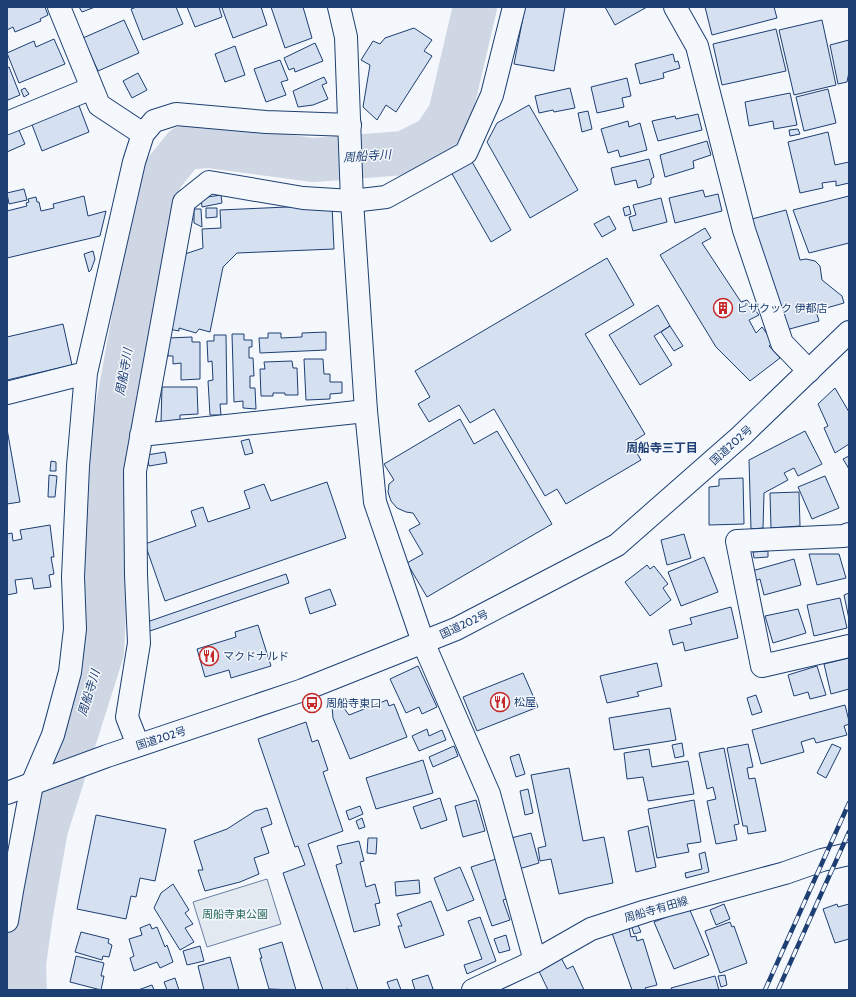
<svg xmlns="http://www.w3.org/2000/svg" width="856" height="997" font-family="Cabin,'Noto Sans JP',sans-serif">
<style>
.green{fill:#e3e9f0;stroke:#687fa3}
.lines{fill:none;stroke-linecap:round;stroke-linejoin:round}
.river{stroke:#cfd7e4;stroke-width:44}
.building{fill:#d5e0f0;stroke:#1d3f73}
.minor-casing{stroke:#1d3f73;stroke-width:24}
.tertiary-casing{stroke:#1d3f73;stroke-width:24}
.secondary-casing{stroke:#1d3f73;stroke-width:24}
.trunk-casing{stroke:#1d3f73;stroke-width:24}
.minor{stroke:#f4f7fb;stroke-width:22}
.tertiary{stroke:#f4f7fb;stroke-width:22}
.secondary{stroke:#f4f7fb;stroke-width:22}
.trunk{stroke:#f4f7fb;stroke-width:22}
.rail-casing{stroke:#1d3f73;stroke-width:4.5}
.rail{stroke:#f4f7fb;stroke-width:3;stroke-dasharray:9;stroke-linecap:butt}
.labels{text-anchor:middle;stroke-width:3;stroke-linejoin:round;paint-order:stroke}
.poi-label{font-size:11px;fill:#1d3f73;stroke:#f4f7fb;text-anchor:start}
.street-label{font-size:11px;fill:#1d3f73;stroke:#f4f7fb}
.park-label{font-size:11px;fill:#2c6c60;stroke:#f4f7fb}
.water-label{font-size:12px;font-style:italic;fill:#1d3f73;stroke:#f4f7fb}
.neighbourhood-label{font-size:12px;font-weight:bold;fill:#1d3f73;stroke:#f4f7fb}
</style>
<rect width="100%" height="100%" fill="#f4f7fb"/>
<path class="green" d="M 267,879 L 281,924 L 207,947 L 193,902 Z"/>
<g class="lines">
<path class="river" d="M 25,990 L 24,964 L 31,914 L 46,829 L 102,652 L 113,433 L 159,179 L 184,148 L 208,146 L 313,160 L 404,153 L 434,138 L 450,114 L 475,7"/>
</g>
<path class="building" d="M 7,7 L 45,7 L 48,15 L 40,19 L 41,21 L 15,32 L 13,27 L 7,30 Z
M 79,7 L 95,7 L 82,12 Z
M 137,7 L 176,7 L 183,24 L 143,40 L 131,9 Z
M 187,7 L 219,7 L 222,17 L 195,27 Z
M 225,7 L 261,7 L 267,25 L 233,38 L 222,8 Z
M 271,7 L 303,7 L 312,38 L 285,48 Z
M 525,7 L 565,7 L 554,71 L 514,64 Z
M 605,7 L 647,7 L 615,25 Z
M 705,7 L 774,7 L 777,18 L 712,35 Z
M 124,20 L 139,53 L 98,71 L 83,38 Z
M 822,20 L 836,85 L 794,95 L 779,30 Z
M 414,28 L 432,40 L 424,51 L 432,56 L 396,112 L 386,105 L 377,120 L 363,107 L 370,65 L 361,60 L 373,41 L 380,44 L 385,38 Z
M 776,29 L 786,71 L 722,85 L 713,44 Z
M 54,39 L 65,64 L 19,83 L 7,53 L 34,41 L 36,47 Z
M 849,40 L 849,72 L 847,82 L 838,84 L 830,45 Z
M 315,43 L 323,61 L 295,72 L 294,68 L 289,70 L 284,58 Z
M 235,46 L 245,75 L 225,82 L 215,54 Z
M 673,54 L 675,62 L 678,61 L 680,68 L 663,73 L 664,78 L 640,84 L 635,64 Z
M 280,60 L 288,80 L 281,82 L 286,95 L 266,102 L 254,69 Z
M 9,67 L 20,95 L 8,100 L 7,96 L 7,68 Z
M 138,73 L 147,90 L 132,98 L 123,81 Z
M 324,77 L 327,83 L 322,85 L 328,99 L 313,105 L 298,107 L 293,91 Z
M 627,78 L 631,96 L 622,98 L 624,107 L 597,113 L 591,87 Z
M 25,88 L 29,94 L 24,97 L 21,90 Z
M 570,88 L 575,108 L 554,112 L 553,110 L 539,113 L 535,96 Z
M 828,89 L 836,123 L 804,131 L 796,97 Z
M 790,93 L 797,125 L 774,129 L 773,121 L 749,126 L 745,102 Z
M 78,103 L 89,132 L 42,151 L 31,122 Z
M 529,105 L 578,190 L 530,218 L 487,142 L 497,123 Z
M 588,111 L 592,129 L 582,132 L 578,113 Z
M 698,114 L 702,130 L 658,141 L 652,121 L 675,116 L 676,119 Z
M 628,121 L 629,127 L 640,123 L 647,150 L 620,157 L 618,150 L 608,153 L 601,129 Z
M 18,128 L 25,144 L 7,152 L 7,133 Z
M 798,129 L 800,134 L 790,136 L 789,130 Z
M 828,132 L 835,165 L 849,162 L 849,183 L 836,186 L 836,181 L 822,183 L 823,188 L 800,193 L 788,142 Z
M 707,141 L 711,155 L 693,161 L 694,168 L 665,177 L 660,155 Z
M 649,159 L 654,177 L 651,179 L 651,184 L 638,188 L 636,180 L 615,185 L 611,168 Z
M 471,160 L 511,230 L 491,242 L 451,172 Z
M 24,189 L 27,200 L 9,204 L 7,193 Z
M 703,190 L 705,197 L 718,194 L 722,211 L 675,223 L 669,198 Z
M 221,195 L 222,203 L 202,207 L 201,198 Z
M 84,196 L 88,216 L 106,211 L 100,236 L 7,258 L 7,211 L 27,206 L 26,203 L 29,202 L 28,199 L 36,197 L 37,202 L 39,202 L 41,211 L 54,208 L 53,204 Z
M 849,196 L 849,243 L 809,253 L 793,210 Z
M 661,198 L 667,222 L 633,231 L 629,217 L 636,215 L 633,205 Z
M 332,205 L 334,249 L 237,253 L 223,267 L 210,332 L 199,329 L 196,333 L 179,328 L 179,331 L 164,328 L 179,256 L 203,248 L 202,229 L 221,228 L 220,210 Z
M 629,206 L 631,214 L 625,216 L 623,208 Z
M 206,208 L 217,208 L 217,217 L 206,218 Z
M 194,209 L 201,209 L 202,227 L 194,223 Z
M 786,210 L 800,260 L 806,259 L 815,261 L 820,266 L 822,280 L 842,296 L 844,303 L 816,311 L 819,321 L 786,330 L 752,219 Z
M 609,216 L 616,229 L 602,237 L 594,224 Z
M 705,228 L 711,238 L 702,243 L 741,302 L 747,300 L 759,315 L 749,320 L 756,333 L 762,327 L 773,342 L 769,346 L 780,358 L 750,381 L 716,347 L 660,255 Z
M 93,251 L 95,259 L 91,270 L 89,272 L 84,254 Z
M 607,258 L 634,305 L 585,334 L 645,434 L 631,443 L 641,460 L 566,504 L 557,489 L 545,496 L 494,409 L 470,423 L 459,405 L 429,422 L 418,404 L 430,397 L 415,371 Z
M 658,305 L 670,326 L 654,336 L 672,365 L 640,385 L 609,335 Z
M 63,324 L 72,365 L 7,380 L 7,337 Z
M 670,326 L 683,346 L 674,351 L 661,332 Z
M 326,332 L 326,350 L 260,353 L 259,338 L 268,338 L 268,333 L 281,333 L 281,338 L 302,337 L 302,333 Z
M 232,334 L 244,334 L 244,340 L 252,340 L 252,347 L 249,347 L 249,358 L 253,358 L 254,376 L 250,376 L 250,388 L 255,388 L 256,409 L 243,408 L 243,401 L 234,402 Z
M 214,335 L 226,335 L 227,404 L 220,404 L 221,415 L 210,415 L 208,381 L 213,380 L 212,361 L 208,362 L 207,341 L 214,341 Z
M 192,337 L 192,342 L 200,342 L 200,379 L 181,380 L 181,363 L 173,364 L 173,356 L 168,356 L 167,338 Z
M 304,359 L 323,359 L 324,374 L 330,374 L 330,382 L 342,382 L 342,393 L 330,394 L 330,399 L 306,400 Z
M 292,361 L 293,368 L 297,368 L 298,395 L 285,395 L 285,393 L 273,393 L 273,396 L 261,396 L 260,369 L 265,369 L 264,362 Z
M 162,387 L 197,387 L 198,414 L 180,415 L 180,422 L 161,423 Z
M 835,388 L 849,412 L 849,444 L 835,453 L 824,428 L 828,426 L 818,404 Z
M 460,419 L 474,444 L 497,431 L 552,524 L 427,597 L 407,563 L 423,554 L 409,530 L 420,524 L 413,513 L 406,512 L 397,508 L 391,501 L 388,492 L 389,484 L 394,480 L 384,464 Z
M 7,429 L 20,502 L 7,504 Z
M 805,431 L 822,464 L 798,476 L 794,468 L 784,473 L 788,480 L 764,493 L 763,528 L 751,529 L 749,460 Z
M 249,439 L 253,453 L 245,455 L 241,441 Z
M 165,452 L 167,463 L 149,466 L 147,455 Z
M 849,456 L 849,469 L 843,459 Z
M 51,461 L 56,462 L 56,471 L 50,471 Z
M 49,475 L 57,476 L 55,497 L 48,497 Z
M 825,476 L 839,508 L 812,519 L 798,487 Z
M 743,478 L 744,524 L 709,525 L 709,487 L 719,486 L 719,479 Z
M 327,482 L 346,538 L 165,601 L 145,544 L 196,526 L 191,511 L 203,507 L 208,522 L 250,508 L 244,491 L 264,484 L 271,501 Z
M 799,492 L 800,526 L 771,528 L 770,493 Z
M 50,525 L 54,557 L 51,557 L 54,574 L 49,575 L 51,587 L 34,589 L 32,578 L 15,580 L 17,593 L 7,595 L 7,534 L 12,533 L 13,541 L 22,539 L 20,530 Z
M 684,534 L 691,558 L 667,565 L 661,540 Z
M 768,551 L 768,557 L 754,558 L 753,552 Z
M 809,554 L 839,554 L 846,578 L 817,585 Z
M 704,557 L 718,592 L 681,606 L 668,572 Z
M 794,559 L 801,585 L 764,595 L 760,579 L 755,581 L 752,571 Z
M 647,565 L 650,569 L 654,566 L 668,584 L 663,588 L 671,600 L 650,616 L 625,582 Z
M 286,574 L 289,583 L 150,631 L 147,622 Z
M 330,589 L 336,605 L 310,614 L 305,598 Z
M 849,593 L 849,619 L 844,595 Z
M 840,598 L 847,628 L 814,636 L 807,605 Z
M 731,607 L 738,638 L 685,651 L 683,642 L 673,645 L 669,630 L 692,624 L 690,618 Z
M 798,609 L 806,633 L 773,643 L 765,616 Z
M 258,625 L 271,666 L 231,678 L 229,670 L 205,677 L 197,649 L 236,637 L 235,632 Z
M 849,658 L 849,689 L 831,694 L 824,664 Z
M 657,663 L 662,686 L 637,692 L 639,696 L 607,703 L 600,676 Z
M 418,666 L 437,707 L 422,714 L 419,707 L 406,713 L 390,679 Z
M 817,666 L 826,695 L 810,699 L 808,692 L 794,696 L 788,675 Z
M 523,673 L 538,707 L 477,731 L 463,697 Z
M 756,695 L 762,712 L 752,715 L 747,698 Z
M 387,700 L 389,706 L 394,704 L 407,737 L 350,759 L 333,718 L 332,706 L 336,703 L 341,704 L 349,715 Z
M 845,705 L 849,721 L 849,724 L 844,726 L 847,735 L 816,743 L 814,738 L 801,742 L 804,752 L 761,764 L 752,730 Z
M 670,708 L 676,740 L 614,750 L 609,718 Z
M 306,722 L 312,742 L 318,740 L 328,770 L 323,772 L 343,831 L 308,844 L 358,990 L 348,990 L 348,989 L 344,990 L 323,990 L 283,873 L 305,865 L 298,846 L 295,847 L 258,739 Z
M 427,729 L 429,736 L 442,730 L 446,740 L 419,751 L 412,736 Z
M 682,743 L 684,756 L 675,758 L 672,745 Z
M 748,744 L 753,767 L 747,768 L 749,779 L 755,778 L 766,831 L 748,834 L 747,826 L 743,826 L 727,748 Z
M 832,744 L 841,748 L 826,778 L 817,773 Z
M 454,746 L 458,756 L 433,767 L 429,757 Z
M 724,748 L 739,824 L 734,825 L 737,840 L 716,844 L 707,801 L 716,799 L 713,787 L 707,789 L 699,753 Z
M 649,749 L 652,767 L 688,761 L 694,794 L 648,801 L 643,777 L 627,779 L 624,753 Z
M 519,754 L 525,774 L 516,777 L 510,757 Z
M 423,760 L 433,793 L 376,809 L 366,778 Z
M 569,768 L 583,841 L 604,837 L 613,883 L 559,894 L 551,859 L 540,861 L 538,848 L 546,846 L 531,775 Z
M 528,789 L 533,813 L 525,815 L 520,791 Z
M 440,798 L 447,820 L 421,829 L 413,807 Z
M 476,800 L 485,831 L 463,837 L 455,806 Z
M 694,800 L 701,842 L 687,844 L 689,852 L 657,858 L 648,809 Z
M 360,806 L 363,814 L 349,820 L 346,811 Z
M 267,808 L 272,824 L 261,828 L 269,853 L 254,858 L 259,874 L 240,882 L 205,891 L 198,870 L 203,870 L 194,841 L 227,829 L 255,811 Z
M 96,815 L 166,829 L 155,881 L 140,878 L 136,897 L 131,896 L 126,919 L 77,909 Z
M 362,818 L 365,827 L 359,829 L 356,821 Z
M 648,826 L 656,867 L 636,872 L 628,831 Z
M 531,833 L 539,863 L 519,869 L 511,838 Z
M 368,838 L 377,838 L 376,854 L 367,853 Z
M 359,841 L 364,861 L 360,862 L 366,887 L 375,884 L 380,903 L 375,904 L 380,925 L 354,932 L 336,865 L 342,863 L 337,846 Z
M 705,852 L 709,872 L 686,878 L 685,873 L 702,869 L 699,854 Z
M 496,859 L 509,898 L 503,900 L 510,920 L 492,926 L 471,867 Z
M 460,867 L 474,900 L 447,911 L 434,878 Z
M 419,880 L 420,893 L 396,896 L 395,882 Z
M 173,884 L 189,910 L 185,913 L 193,924 L 185,928 L 194,942 L 180,950 L 154,908 L 161,893 Z
M 431,901 L 444,935 L 405,948 L 398,926 L 402,926 L 397,914 Z
M 724,904 L 730,919 L 716,925 L 710,910 Z
M 837,904 L 838,907 L 849,904 L 849,939 L 835,943 L 823,909 Z
M 689,908 L 709,955 L 674,969 L 654,922 Z
M 480,917 L 496,961 L 467,974 L 464,965 L 482,959 L 468,921 Z
M 730,922 L 732,927 L 734,926 L 747,963 L 720,973 L 705,931 Z
M 637,923 L 641,932 L 634,934 L 631,925 Z
M 150,924 L 152,929 L 157,927 L 165,947 L 167,945 L 173,962 L 160,968 L 157,962 L 134,971 L 130,958 L 134,956 L 129,939 L 142,935 L 140,928 Z
M 629,928 L 631,937 L 636,936 L 637,941 L 643,939 L 657,985 L 645,988 L 646,990 L 632,990 L 612,933 Z
M 81,932 L 109,939 L 108,943 L 112,945 L 109,957 L 103,956 L 102,960 L 75,952 Z
M 506,935 L 510,950 L 499,953 L 494,939 Z
M 282,942 L 296,990 L 269,989 L 260,958 L 262,958 L 259,949 Z
M 200,946 L 204,961 L 187,965 L 183,951 Z
M 76,956 L 104,963 L 101,976 L 104,976 L 101,990 L 70,982 Z
M 560,956 L 567,969 L 573,966 L 584,990 L 548,990 L 537,967 Z
M 230,957 L 239,990 L 204,990 L 198,966 Z
M 428,975 L 433,989 L 429,990 L 415,990 L 412,980 Z
M 725,975 L 727,985 L 721,987 L 718,976 Z
M 715,976 L 719,990 L 672,990 L 671,988 Z
M 175,978 L 179,990 L 167,990 L 164,982 Z
M 397,979 L 401,990 L 390,990 L 387,982 Z
M 152,985 L 154,990 L 138,990 Z"/>
<g class="lines">
<defs>
<path id="minor" d="M 59,7 L 99,105 L 143,134
M 675,7 L 697,46 L 744,230 L 782,343 L 809,371
M 7,123 L 92,88
M 7,393 L 86,373
M 141,435 L 366,411
M 849,534 L 844,536 L 737,541 L 762,666 L 849,646
M 423,642 L 489,794 L 535,961
M 138,745 L 127,717 L 139,643 L 136,575 L 135,471 L 184,202 L 209,182 L 303,198 L 352,201 L 386,197 L 466,153 L 492,95 L 514,7
M 7,921 L 12,891 L 32,784 L 53,735 L 70,672 L 75,629 L 73,577 L 78,466 L 86,373 L 134,162 L 143,134 L 154,121 L 176,114 L 266,122 L 350,125"/>
<path id="tertiary" d="M 339,7 L 346,37 L 352,201 L 366,411 L 375,502 L 423,642"/>
<path id="secondary" d="M 473,990 L 535,961 L 591,929 L 646,911 L 785,873 L 822,860 L 849,854"/>
<path id="trunk" d="M 7,793 L 107,756 L 303,690 L 456,629 L 617,545 L 741,436 L 849,332"/>
</defs>
<use href="#minor" class="minor-casing"/>
<use href="#tertiary" class="tertiary-casing"/>
<use href="#secondary" class="secondary-casing"/>
<use href="#trunk" class="trunk-casing"/>
<use href="#minor" class="minor"/>
<use href="#tertiary" class="tertiary"/>
<use href="#secondary" class="secondary"/>
<use href="#trunk" class="trunk"/>
<defs>
<path id="rail" d="M 765,990 L 849,803
M 778,990 L 849,832"/>
</defs>
<use href="#rail" class="rail-casing"/>
<use href="#rail" class="rail"/>
</g>
<defs>
<symbol id="building-ring" viewBox="-11 -11 22 22"><circle r="9.5" fill="#f4f7fb" stroke="#c62828" stroke-width="1.5"/><path d="M-4-6H4V6H1V3H-1V6H-4ZM-2.5-4.3h1.7v1.8h-1.7ZM.8-4.3h1.7v1.8H.8ZM-2.5-1h1.7V.8h-1.7ZM.8-1h1.7V.8H.8Z" fill="#c62828"/></symbol>
<symbol id="restaurant-ring" viewBox="-11 -11 22 22"><circle r="9.5" fill="#f4f7fb" stroke="#c62828" stroke-width="1.5"/><path d="M-5-6h1v4h1v-4h1v4h1v-4h1v5L-1.5 .5V6h-2V.5L-5-1ZM5-6V6H3V1.5H1.5Q1.5-4 5-6Z" fill="#c62828"/></symbol>
<symbol id="bus-ring" viewBox="-11 -11 22 22"><circle r="9.5" fill="#f4f7fb" stroke="#c62828" stroke-width="1.5"/><path d="M-5-6H5V4H4V6H2V4H-2V6H-4V4H-5ZM-3.5-4V0h7V-4ZM-3.5 1.2v1.5H-2V1.2ZM2 1.2v1.5H3.5V1.2Z" fill="#c62828"/></symbol>
</defs>
<g fill-rule="evenodd">
<use href="#building-ring" x="712" y="297" width="22" height="22"/>
<use href="#restaurant-ring" x="198" y="645" width="22" height="22"/>
<use href="#restaurant-ring" x="489" y="691" width="22" height="22"/>
<use href="#bus-ring" x="301" y="692" width="22" height="22"/>
</g>
<g class="labels">
<g class="poi-label">
<text x="737" y="312">ピザクック 伊都店</text>
<text x="223" y="660">マクドナルド</text>
<text x="514" y="706">松屋</text>
<text x="326" y="707">周船寺東口</text>
</g>
<g class="street-label">
<text transform="translate(731 445) rotate(-42)" y="4">国道202号</text>
<text transform="translate(464 624) rotate(-25)" y="4">国道202号</text>
<text transform="translate(161 738) rotate(-18)" y="4">国道202号</text>
<text transform="translate(656 909) rotate(-16)" y="4">周船寺有田線</text>
</g>
<g class="park-label">
<text x="235" y="918">周船寺東公園</text>
</g>
<g class="water-label">
<text transform="translate(367 156) rotate(-4)" y="4">周船寺川</text>
<text transform="translate(124 372) rotate(-80)" y="4">周船寺川</text>
<text transform="translate(89 693) rotate(-73)" y="4">周船寺川</text>
</g>
<g class="neighbourhood-label">
<text x="662" y="452">周船寺三丁目</text>
</g>
</g>
<rect width="856" height="997" fill="none" stroke="#1d3f73" stroke-width="16"/>
</svg>
